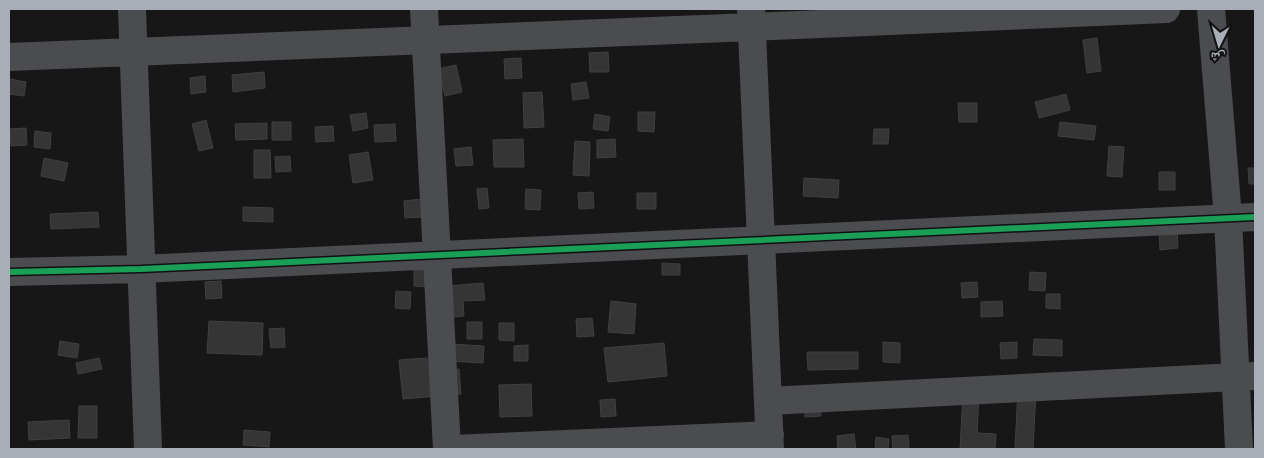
<svg xmlns="http://www.w3.org/2000/svg" width="1264" height="458" font-family="'Open Sans','Noto Naskh Arabic',sans-serif">
<style>
.building{fill:#353536;stroke:#3f4043}
.lines{fill:none;stroke-linecap:round;stroke-linejoin:round}
.minor{stroke:#4b4c50;stroke-width:28}
.cycleway-casing{stroke:#111113;stroke-width:9}
.cycleway{stroke:#1a9f57;stroke-width:6}
</style>
<rect width="100%" height="100%" fill="#171717"/>
<path class="building" d="M 1097,38 L 1101,71 L 1087,73 L 1083,40 Z
M 608,52 L 609,72 L 590,72 L 589,53 Z
M 521,58 L 522,78 L 505,79 L 504,59 Z
M 456,65 L 462,92 L 445,96 L 438,69 Z
M 264,72 L 265,88 L 233,92 L 232,75 Z
M 205,76 L 206,92 L 191,94 L 190,78 Z
M 10,79 L 26,82 L 24,96 L 9,94 Z
M 586,82 L 589,98 L 573,100 L 571,84 Z
M 542,92 L 544,127 L 524,128 L 523,93 Z
M 1066,94 L 1070,110 L 1039,118 L 1035,102 Z
M 958,103 L 977,103 L 977,122 L 959,122 Z
M 638,112 L 655,112 L 654,132 L 638,131 Z
M 366,113 L 368,128 L 353,131 L 350,115 Z
M 595,114 L 610,117 L 608,131 L 593,129 Z
M 206,120 L 213,148 L 199,151 L 192,124 Z
M 272,122 L 291,122 L 291,140 L 272,140 Z
M 1060,122 L 1096,126 L 1094,140 L 1058,136 Z
M 267,123 L 267,139 L 236,140 L 235,124 Z
M 395,124 L 396,141 L 375,142 L 374,125 Z
M 333,126 L 334,141 L 316,142 L 315,127 Z
M 26,128 L 27,145 L 11,146 L 10,129 Z
M 874,129 L 889,129 L 888,144 L 873,144 Z
M 35,131 L 51,133 L 50,149 L 34,147 Z
M 523,139 L 524,167 L 494,167 L 493,140 Z
M 615,139 L 616,157 L 597,158 L 597,140 Z
M 575,141 L 590,142 L 589,176 L 573,175 Z
M 1109,146 L 1124,147 L 1122,177 L 1107,176 Z
M 471,147 L 473,165 L 456,166 L 454,149 Z
M 254,150 L 270,150 L 271,178 L 254,178 Z
M 368,152 L 373,180 L 353,183 L 349,155 Z
M 290,156 L 291,171 L 276,172 L 275,157 Z
M 44,158 L 68,163 L 64,181 L 41,176 Z
M 1248,168 L 1255,168 L 1255,184 L 1249,184 Z
M 1159,172 L 1175,172 L 1175,190 L 1159,190 Z
M 804,178 L 839,180 L 838,198 L 803,196 Z
M 487,188 L 489,208 L 479,209 L 477,189 Z
M 526,189 L 541,190 L 540,210 L 525,209 Z
M 593,192 L 594,208 L 579,209 L 578,193 Z
M 637,193 L 656,193 L 656,209 L 637,209 Z
M 422,199 L 423,217 L 405,218 L 404,201 Z
M 243,207 L 273,208 L 273,222 L 243,221 Z
M 98,212 L 99,227 L 51,229 L 50,214 Z
M 1177,229 L 1178,248 L 1160,250 L 1159,230 Z
M 662,263 L 680,264 L 680,275 L 662,275 Z
M 414,270 L 431,270 L 431,287 L 414,286 Z
M 1030,272 L 1046,273 L 1045,291 L 1029,290 Z
M 221,281 L 222,298 L 206,299 L 205,282 Z
M 977,282 L 978,297 L 962,298 L 961,283 Z
M 483,283 L 485,300 L 463,301 L 464,316 L 438,318 L 436,287 Z
M 396,291 L 411,292 L 410,309 L 395,308 Z
M 1046,294 L 1060,294 L 1060,309 L 1046,308 Z
M 611,301 L 636,304 L 634,334 L 608,332 Z
M 1002,301 L 1003,316 L 981,317 L 981,302 Z
M 592,318 L 594,336 L 577,337 L 576,319 Z
M 209,321 L 263,323 L 262,355 L 207,353 Z
M 467,322 L 482,322 L 482,339 L 467,339 Z
M 499,323 L 514,323 L 514,341 L 499,340 Z
M 284,328 L 285,347 L 271,348 L 269,329 Z
M 1034,339 L 1062,340 L 1062,356 L 1033,355 Z
M 60,341 L 79,344 L 77,358 L 58,355 Z
M 883,342 L 900,343 L 900,363 L 883,362 Z
M 1017,342 L 1017,358 L 1001,359 L 1000,343 Z
M 431,343 L 484,346 L 483,363 L 431,360 Z
M 664,343 L 667,376 L 608,382 L 604,348 Z
M 528,345 L 528,361 L 514,361 L 514,346 Z
M 807,352 L 858,352 L 858,369 L 808,370 Z
M 99,358 L 102,369 L 78,374 L 76,363 Z
M 427,358 L 429,371 L 459,369 L 461,394 L 403,399 L 399,360 Z
M 531,384 L 532,416 L 500,417 L 499,385 Z
M 1018,390 L 1036,391 L 1033,449 L 1015,448 Z
M 963,394 L 979,395 L 977,433 L 996,434 L 995,449 L 960,449 Z
M 615,399 L 616,416 L 601,417 L 600,400 Z
M 820,403 L 821,416 L 805,417 L 805,404 Z
M 79,406 L 97,406 L 97,438 L 78,438 Z
M 69,420 L 70,438 L 29,440 L 28,422 Z
M 244,430 L 270,432 L 269,447 L 243,445 Z
M 854,434 L 856,449 L 838,449 L 837,436 Z
M 908,435 L 909,449 L 893,449 L 892,436 Z
M 876,437 L 889,439 L 888,449 L 875,449 Z"/>
<g class="lines">
<path class="minor" d="M 132,9 L 148,449
M 424,9 L 447,449
M 751,9 L 770,449
M 1211,9 L 1228,218 L 1239,449
M 9,57 L 752,27 L 1166,9
M 9,272 L 141,269 L 1255,217
M 768,401 L 1255,376
M 452,449 L 770,435"/>
<defs>
<path id="cycleway" d="M 9,272 L 141,269 L 1255,217"/>
</defs>
<use href="#cycleway" class="cycleway-casing"/>
<use href="#cycleway" class="cycleway"/>
</g>
<rect width="1264" height="458" fill="none" stroke="#a8adb8" stroke-width="20"/>
<g transform="translate(1219 45) rotate(185)" stroke="#111113" stroke-width="4" paint-order="stroke">
<path d="M0-4L9 19L0 12L-9 19Z" fill="#a8adb8"/>
<text y="-8" font-size="14" font-weight="bold" text-anchor="middle" fill="#a8adb8">ش</text>
</g>
</svg>
